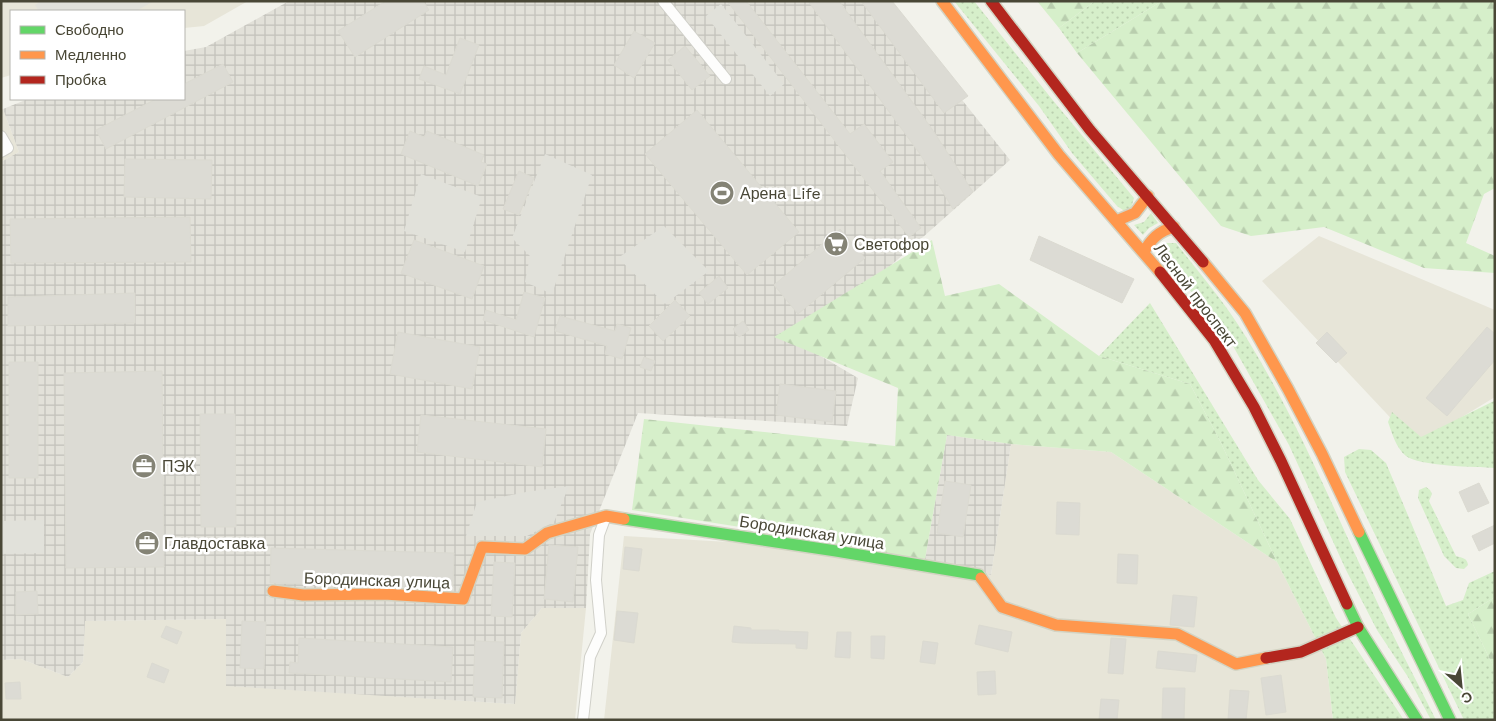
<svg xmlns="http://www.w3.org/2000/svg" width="1496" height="721" font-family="'Work Sans',sans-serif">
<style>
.residential{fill:#e7e5d8}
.industrial{fill:url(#industrial-grid)}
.grass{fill:url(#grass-dots)}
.forest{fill:url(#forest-firs)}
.parking{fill:#e1e1da}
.building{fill:#dcdbd4;stroke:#dbdad1}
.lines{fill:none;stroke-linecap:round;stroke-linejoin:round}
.street-casing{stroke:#d0d0c9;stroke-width:12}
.fast-casing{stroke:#d3d3c3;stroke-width:14}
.slow-casing{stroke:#d3d3c3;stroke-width:14}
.jam-casing{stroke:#d3d3c3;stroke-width:14}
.street{stroke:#fdfdfc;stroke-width:10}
.fast{stroke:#63d668;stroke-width:11}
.slow{stroke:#ff974d;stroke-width:11}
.jam{stroke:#b3261e;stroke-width:11}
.labels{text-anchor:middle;stroke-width:5;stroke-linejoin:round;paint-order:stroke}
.poi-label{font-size:16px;fill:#494736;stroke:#fff;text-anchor:start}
.street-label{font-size:16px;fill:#494736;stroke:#fff}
</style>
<defs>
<pattern id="industrial-grid" width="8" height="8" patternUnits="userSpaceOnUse" patternTransform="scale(1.25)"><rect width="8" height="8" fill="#e2e1d9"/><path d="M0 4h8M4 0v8" fill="none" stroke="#c3c2bb"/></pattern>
<pattern id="grass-dots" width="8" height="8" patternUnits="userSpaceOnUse" patternTransform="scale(1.25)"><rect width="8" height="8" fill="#d6efca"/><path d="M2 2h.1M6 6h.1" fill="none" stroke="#b9ceae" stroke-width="1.8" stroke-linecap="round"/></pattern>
<pattern id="forest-firs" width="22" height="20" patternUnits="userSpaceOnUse" patternTransform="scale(1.25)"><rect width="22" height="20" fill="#d6efca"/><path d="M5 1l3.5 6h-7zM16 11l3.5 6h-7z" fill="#b9ceae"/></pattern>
</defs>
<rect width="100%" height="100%" fill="#f2f2eb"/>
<path class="residential" d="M 1,1 L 248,1 L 204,26 L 184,28 L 184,11 L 11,11 L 11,75 L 1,78 Z
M 3,109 L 19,152 L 1,162 L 1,110 Z
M 1319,236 L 1495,310 L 1495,397 L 1416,445 L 1262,281 Z
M 1011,444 L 1111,452 L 1277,562 L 1326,659 L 1333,720 L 604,720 L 624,536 L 850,549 L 925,559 L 991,575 Z
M 542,608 L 586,608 L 575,720 L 1,720 L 1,660 L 21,659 L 68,677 L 83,662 L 85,621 L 226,619 L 226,685 L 515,704 L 521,633 Z"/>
<path class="industrial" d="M 289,1 L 883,1 L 1010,160 L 888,268 L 790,338 L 858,378 L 847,426 L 638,413 L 590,534 L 586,608 L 542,608 L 521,633 L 515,704 L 226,686 L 226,619 L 85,621 L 83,662 L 68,677 L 21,659 L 1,660 L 1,162 L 19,152 L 3,109 L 28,99 L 184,99 L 184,51 L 206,47 Z
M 947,435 L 1011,444 L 991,575 L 925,559 Z"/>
<path class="grass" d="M 954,1 L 974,1 L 1051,98 L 1134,198 L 1131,208 L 1126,212 L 1117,206 L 1072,153 L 1039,106 Z
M 1095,1 L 1162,1 L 1077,53 L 1059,28 Z
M 1151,213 L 1158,223 L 1149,228 L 1143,235 L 1134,225 L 1144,222 Z
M 1165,243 L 1176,243 C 1200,274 1226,304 1246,337 C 1296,418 1332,505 1372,591 C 1392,635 1415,677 1436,720 L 1431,720 L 1408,677 L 1377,630 L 1346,570 L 1289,445 L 1233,346 L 1160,251 Z
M 1150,303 L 1258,480 L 1290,519 L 1336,618 L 1404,720 L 1333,720 L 1326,659 L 1277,562 L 1220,441 L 1190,384 L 1099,356 Z
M 1494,401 L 1495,468 C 1477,467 1418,466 1406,456 C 1396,448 1392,433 1388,422 L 1392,412 L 1421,437 Z
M 1359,449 L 1371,450 L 1386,463 L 1446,606 L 1463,600 L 1469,583 L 1495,571 L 1495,597 L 1468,614 L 1495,670 L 1495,720 L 1464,720 L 1345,472 L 1344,457 Z
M 1426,487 L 1430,490 L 1432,494 L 1429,501 L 1456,556 C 1463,558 1467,558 1468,565 L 1464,569 L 1456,568 L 1444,556 L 1418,498 L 1419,490 Z"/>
<path class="forest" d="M 1037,1 L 1095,1 L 1059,28 Z
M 1162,1 L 1495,1 L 1495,188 L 1484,194 L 1466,243 L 1495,256 L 1495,273 L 1424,268 L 1324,227 L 1251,236 L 1221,226 L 1077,53 Z
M 932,240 L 945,296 L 999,284 L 1099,356 L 1190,384 L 1220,441 L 1277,562 L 1111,452 L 1011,444 L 947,435 L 925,559 L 850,549 L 792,535 L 632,510 L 644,419 L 895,446 L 898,388 L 774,337 Z
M 1495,597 L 1495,670 L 1468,614 Z"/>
<path class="parking" d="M 41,1 L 154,1 L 136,11 L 39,11 L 35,5 Z
M 721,4 L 784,84 L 770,96 L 706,16 Z
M 545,154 L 592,175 L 552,294 L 525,282 L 530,256 L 512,238 Z
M 421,174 L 482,197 L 465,252 L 404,231 Z
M 664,226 L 709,271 L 665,304 L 618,258 Z
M 569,486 L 554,522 L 527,536 L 466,536 L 477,502 L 526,492 Z
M 44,520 L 44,553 L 1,554 L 1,521 Z"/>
<path class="building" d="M 386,1 L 423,1 L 429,10 L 355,57 L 338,31 Z
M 727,1 L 746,1 L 850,134 L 864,124 L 893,162 L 880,171 L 921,228 L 909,237 Z
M 808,1 L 839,1 L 932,129 L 973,192 L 953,209 L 920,154 Z
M 861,1 L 892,1 L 968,96 L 944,113 Z
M 634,31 L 655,43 L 634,78 L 614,65 Z
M 460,38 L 479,45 L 460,94 L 419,79 L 424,66 L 446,75 Z
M 685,46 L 710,76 L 692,90 L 668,60 Z
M 223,64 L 233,82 L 106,149 L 96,130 L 156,99 L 184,99 L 184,84 Z
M 697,110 L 799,232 L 747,275 L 645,154 Z
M 410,131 L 424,137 L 427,131 L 484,155 L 481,162 L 487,164 L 478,186 L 401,154 Z
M 125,159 L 212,160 L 211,199 L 124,197 Z
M 519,171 L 534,178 L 519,215 L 503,209 Z
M 190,217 L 191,262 L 11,263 L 10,219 Z
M 840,229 L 865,258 L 798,314 L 774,285 Z
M 1039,236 L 1134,279 L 1122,303 L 1030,260 Z
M 414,240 L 484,266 L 472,299 L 401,273 Z
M 719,276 L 728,288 L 708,304 L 699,293 Z
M 524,292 L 545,298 L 534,337 L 483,320 L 486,310 L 516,320 Z
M 135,293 L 135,323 L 8,326 L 8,297 Z
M 675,300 L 690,316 L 663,341 L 649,326 Z
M 560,316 L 615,331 L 617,324 L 631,328 L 622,359 L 605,354 L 607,346 L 555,331 Z
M 743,321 L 749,330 L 739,337 L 733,329 Z
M 1487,327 L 1495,334 L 1495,360 L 1447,416 L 1426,398 Z
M 398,332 L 480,347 L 472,389 L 390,374 Z
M 1327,332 L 1347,353 L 1336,363 L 1316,343 Z
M 644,357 L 655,361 L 651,371 L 640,367 Z
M 9,362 L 38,362 L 38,478 L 9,478 Z
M 162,371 L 164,567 L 66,568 L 64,373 Z
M 780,384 L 836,391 L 832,422 L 776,415 Z
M 200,414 L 235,414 L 236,527 L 201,527 Z
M 421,415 L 546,429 L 542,467 L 417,452 Z
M 945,481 L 971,485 L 963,537 L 937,533 Z
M 1479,483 L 1489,503 L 1468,512 L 1459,492 Z
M 1057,502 L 1080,503 L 1079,535 L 1056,534 Z
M 1495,525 L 1495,543 L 1479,551 L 1472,536 Z
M 549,545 L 578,547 L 573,602 L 544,599 Z
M 625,547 L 642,549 L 639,571 L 623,569 Z
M 271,548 L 454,553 L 453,588 L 270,583 Z
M 1118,554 L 1138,555 L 1137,584 L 1117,583 Z
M 494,562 L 515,563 L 512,617 L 491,616 Z
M 37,591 L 38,614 L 16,615 L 16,592 Z
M 1173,595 L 1197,597 L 1194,627 L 1170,625 Z
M 617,611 L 638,613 L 634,643 L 614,640 Z
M 242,621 L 266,622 L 264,669 L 240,668 Z
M 979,625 L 1012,632 L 1008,652 L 975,644 Z
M 166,626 L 182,632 L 177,644 L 161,637 Z
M 734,626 L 751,628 L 751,630 L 779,630 L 779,631 L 808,632 L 807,649 L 796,648 L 796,644 L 741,643 L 732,642 Z
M 837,632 L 851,632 L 850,658 L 835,657 Z
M 871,636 L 885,636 L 884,659 L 871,658 Z
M 299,638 L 453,647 L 451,682 L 289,673 L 290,662 L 298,663 Z
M 1111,638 L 1126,639 L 1123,674 L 1108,673 Z
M 475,641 L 504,642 L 502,698 L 473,697 Z
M 923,641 L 938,643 L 935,664 L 920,662 Z
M 1158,651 L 1197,655 L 1195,672 L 1156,668 Z
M 152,663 L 169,670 L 164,683 L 147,677 Z
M 995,671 L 996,694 L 978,695 L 977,672 Z
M 1281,675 L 1286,712 L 1266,715 L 1261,678 Z
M 20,682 L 21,699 L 6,699 L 5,683 Z
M 1163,688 L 1185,688 L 1184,720 L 1162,720 Z
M 1230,690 L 1249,691 L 1246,720 L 1228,720 Z
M 1101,699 L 1119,700 L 1117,720 L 1099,720 Z"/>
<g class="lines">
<defs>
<path id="street" d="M 663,1 L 726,79
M 1,136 L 8,148 L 1,152
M 583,720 L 590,657 L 601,633 L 596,580 L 599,535 L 606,516"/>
<path id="fast" d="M 624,519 L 836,551 L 979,575 L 981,578
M 1359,532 L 1450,720
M 1347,604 L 1358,627 L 1417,720"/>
<path id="slow" d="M 942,1 L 1059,155 L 1160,272
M 1116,221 L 1135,213 L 1148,196
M 1144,252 C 1151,239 1159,231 1174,227
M 1203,262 L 1245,313 L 1288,389 L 1322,454 L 1359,532
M 981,578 L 1002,607 L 1056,625 L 1177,634 L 1236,664 L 1266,658
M 273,591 L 303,595 L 384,594 L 463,599 L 482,547 L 525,549 L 547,533 L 606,516 L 624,519"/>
<path id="jam" d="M 991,1 L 1090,130 L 1203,262
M 1160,272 L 1214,340 L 1254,407 L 1281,461 L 1347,604
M 1266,658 L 1301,652 L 1358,627"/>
</defs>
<use href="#street" class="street-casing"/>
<use href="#fast" class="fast-casing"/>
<use href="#slow" class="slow-casing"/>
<use href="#jam" class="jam-casing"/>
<use href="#street" class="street"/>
<use href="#fast" class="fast"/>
<use href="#slow" class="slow"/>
<use href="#jam" class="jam"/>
</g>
<defs>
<symbol id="stadium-disc" viewBox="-11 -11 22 22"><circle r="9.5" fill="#848375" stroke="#fff"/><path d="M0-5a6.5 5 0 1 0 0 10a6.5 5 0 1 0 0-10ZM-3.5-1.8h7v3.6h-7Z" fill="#fff"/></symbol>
<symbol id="supermarket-disc" viewBox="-11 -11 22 22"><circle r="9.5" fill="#848375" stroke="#fff"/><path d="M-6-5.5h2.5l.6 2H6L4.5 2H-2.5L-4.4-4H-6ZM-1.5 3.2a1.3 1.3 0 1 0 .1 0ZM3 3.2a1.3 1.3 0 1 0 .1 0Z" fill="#fff"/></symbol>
<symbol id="office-disc" viewBox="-11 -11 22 22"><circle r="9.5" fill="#848375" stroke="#fff"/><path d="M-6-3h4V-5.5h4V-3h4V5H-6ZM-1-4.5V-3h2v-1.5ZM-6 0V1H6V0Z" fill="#fff"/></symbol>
</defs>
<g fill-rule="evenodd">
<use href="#stadium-disc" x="708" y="179" width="28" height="28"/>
<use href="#supermarket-disc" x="822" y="230" width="28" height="28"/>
<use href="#office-disc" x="130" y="452" width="28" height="28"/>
<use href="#office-disc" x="133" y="529" width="28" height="28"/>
</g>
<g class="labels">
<g class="poi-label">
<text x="740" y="199">Арена Life</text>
<text x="854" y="250">Светофор</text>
<text x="162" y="472">ПЭК</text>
<text x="164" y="549">Главдоставка</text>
</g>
<g class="street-label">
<text transform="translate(1196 295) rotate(53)" y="6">Лесной проспект</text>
<text transform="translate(812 532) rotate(9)" y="6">Бородинская улица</text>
<text transform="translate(377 580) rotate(2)" y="6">Бородинская улица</text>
</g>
</g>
<rect width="1496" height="721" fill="none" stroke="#494736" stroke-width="5"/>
<rect x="10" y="10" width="175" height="90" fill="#ffffff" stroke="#b6b5af"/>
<rect x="20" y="26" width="25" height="8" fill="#63d668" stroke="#b6b5af"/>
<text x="55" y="35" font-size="15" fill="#494736">Свободно</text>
<rect x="20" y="51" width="25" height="8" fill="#ff974d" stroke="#b6b5af"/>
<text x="55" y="60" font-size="15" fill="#494736">Медленно</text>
<rect x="20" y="76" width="25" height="8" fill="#b3261e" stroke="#b6b5af"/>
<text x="55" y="85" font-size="15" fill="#494736">Пробка</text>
<g transform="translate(1461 686) rotate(153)" stroke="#ffffff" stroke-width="4" paint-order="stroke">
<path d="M0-4L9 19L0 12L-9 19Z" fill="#494736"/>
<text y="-8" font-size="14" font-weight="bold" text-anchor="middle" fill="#494736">С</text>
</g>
</svg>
